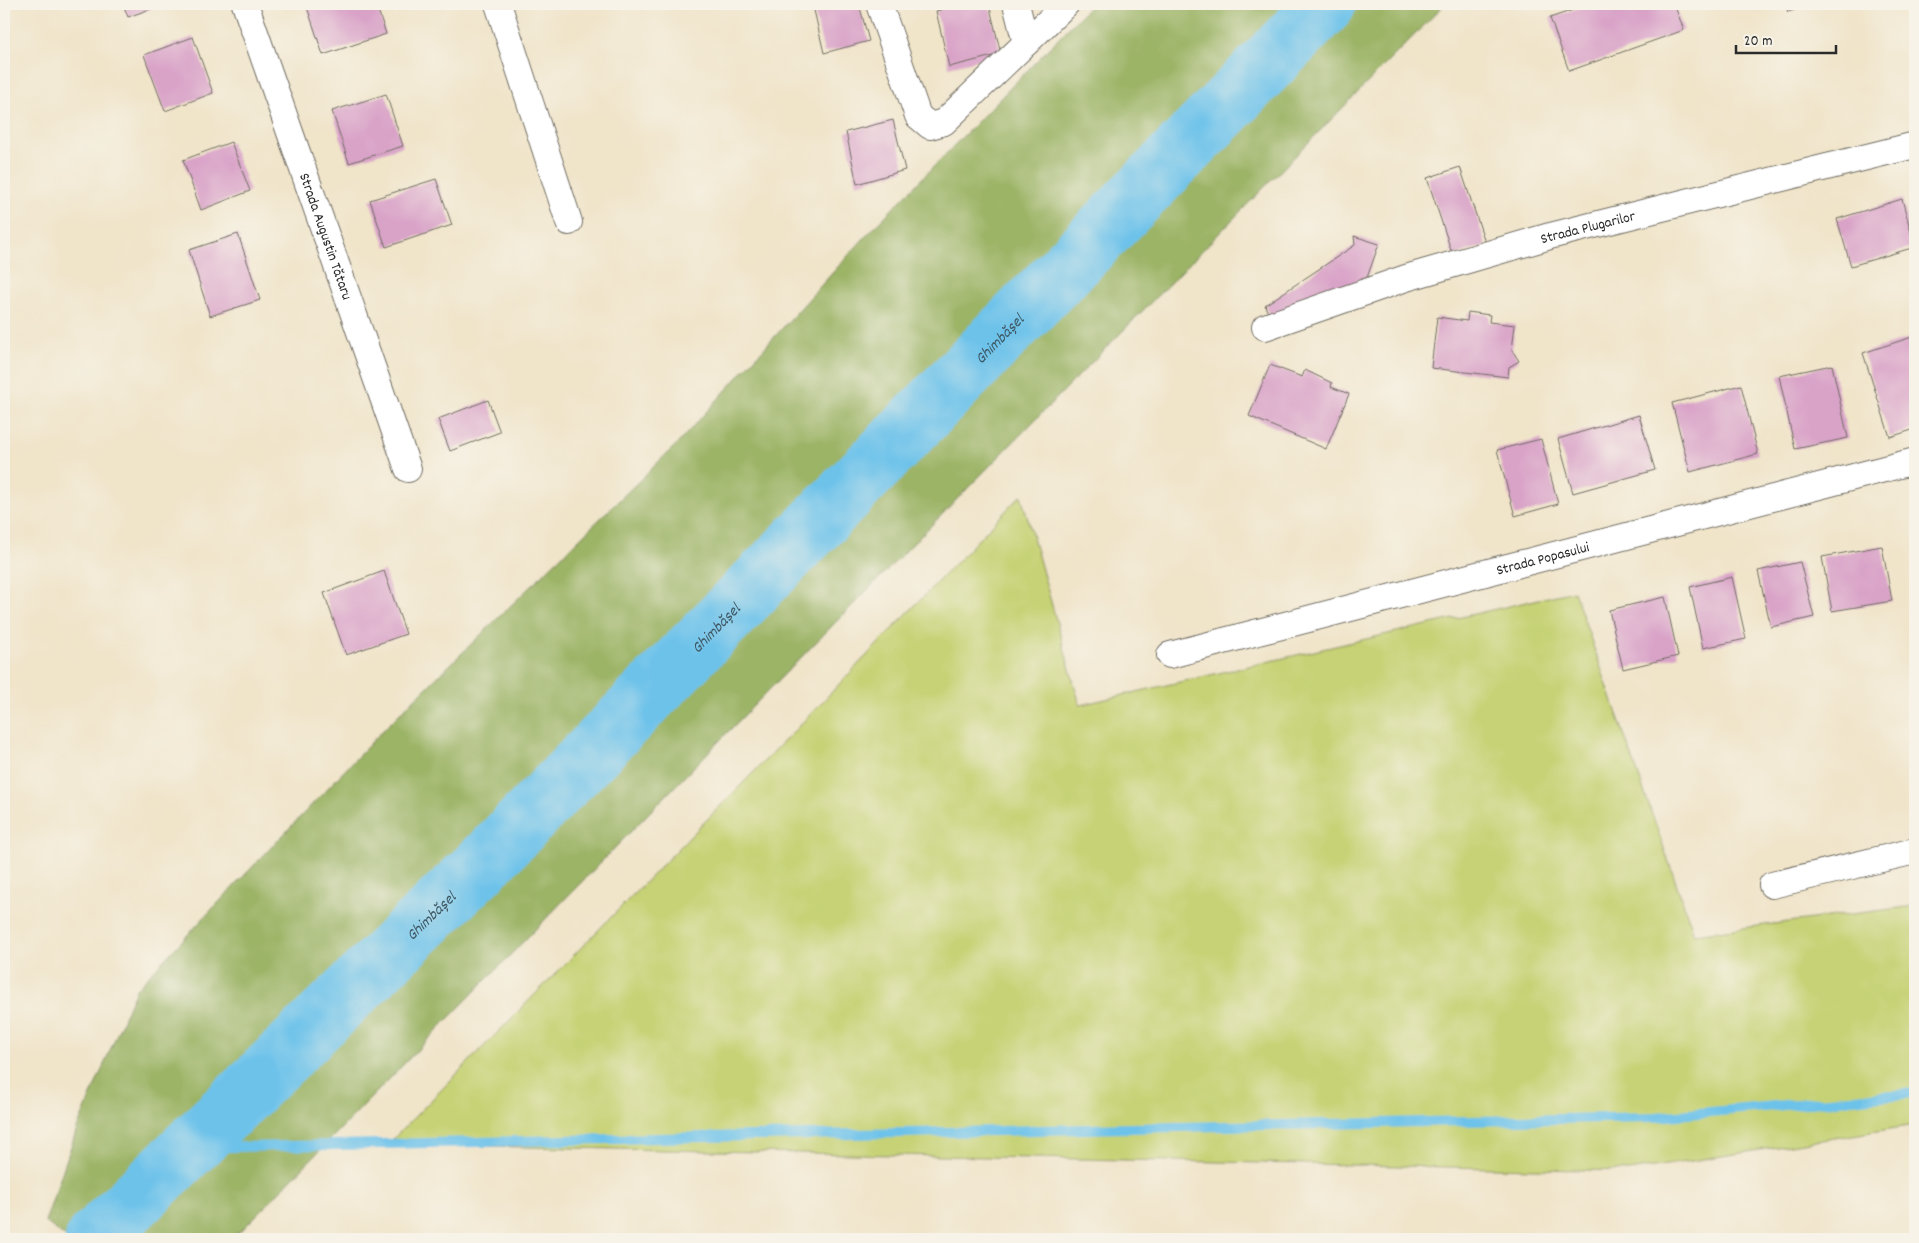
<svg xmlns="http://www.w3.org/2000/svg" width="1919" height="1243" font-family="Dekko,sans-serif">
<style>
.green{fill:#c6d274;stroke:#787e50}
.forest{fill:#9cb466;stroke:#647048}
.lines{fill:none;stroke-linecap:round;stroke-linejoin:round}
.stream{stroke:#6dc2ea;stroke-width:10}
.river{stroke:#6dc2ea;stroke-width:60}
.building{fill:#d9a3c8}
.street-casing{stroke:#706c62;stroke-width:28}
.street{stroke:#fff;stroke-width:26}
.labels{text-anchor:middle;stroke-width:5;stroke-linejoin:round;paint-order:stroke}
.street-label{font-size:15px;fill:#2b2b2b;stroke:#f7f3e8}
.water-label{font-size:16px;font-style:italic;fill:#3f5864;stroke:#f7f3e8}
</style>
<rect width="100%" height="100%" fill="#f7f3e8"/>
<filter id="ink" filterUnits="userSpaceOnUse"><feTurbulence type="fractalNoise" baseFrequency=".02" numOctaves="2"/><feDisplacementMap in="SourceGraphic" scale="10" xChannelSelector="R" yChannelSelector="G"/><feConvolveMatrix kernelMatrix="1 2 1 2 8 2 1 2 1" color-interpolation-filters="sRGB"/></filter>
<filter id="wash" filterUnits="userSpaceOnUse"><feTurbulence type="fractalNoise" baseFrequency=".0096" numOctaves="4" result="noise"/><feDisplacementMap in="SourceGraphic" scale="20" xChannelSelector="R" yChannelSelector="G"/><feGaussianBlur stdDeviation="1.12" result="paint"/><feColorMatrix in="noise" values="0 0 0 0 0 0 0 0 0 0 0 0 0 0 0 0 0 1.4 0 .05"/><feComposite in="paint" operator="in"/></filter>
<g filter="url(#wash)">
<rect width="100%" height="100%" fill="#f0e4c9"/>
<path class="green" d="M 1021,495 L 1080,705 L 1574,591 L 1694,934 L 1915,906 L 1915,1125 L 1629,1171 L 388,1144 L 799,726 Z"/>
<path class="forest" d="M 1092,4 L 1445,4 L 767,692 L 242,1230 L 228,1239 L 69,1239 L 45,1222 L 78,1126 L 136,989 L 387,726 L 679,442 L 866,236 Z"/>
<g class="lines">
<path class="stream" d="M 1309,21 L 1310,4
M 190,1148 L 1656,1117 L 1915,1093"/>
<path class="river" id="s1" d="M 95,1239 L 481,866 L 1326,4"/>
</g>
<g id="blocks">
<path class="building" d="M 123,4 L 164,4 L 128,17 Z
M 306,4 L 376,4 L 386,34 L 323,55 Z
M 821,4 L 859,4 L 869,41 L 824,53 L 813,6 Z
M 965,4 L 989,4 L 1001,54 L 949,67 L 936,11 Z
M 1590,4 L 1674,4 L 1684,30 L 1569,71 L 1550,18 Z
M 1785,4 L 1811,4 L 1788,12 Z
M 193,37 L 213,93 L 165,111 L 144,55 Z
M 386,94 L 403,146 L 349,163 L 332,111 Z
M 893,120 L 905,170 L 857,184 L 846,132 Z
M 231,142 L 250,191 L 201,210 L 183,160 Z
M 1460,167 L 1486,245 L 1453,256 L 1427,178 Z
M 436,179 L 452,225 L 386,247 L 370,200 Z
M 1902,199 L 1915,247 L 1851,266 L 1837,219 Z
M 238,234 L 260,300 L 210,316 L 189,250 Z
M 1354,236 L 1379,244 L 1364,286 L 1270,319 L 1265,305 L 1355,245 Z
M 1468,312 L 1490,315 L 1489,322 L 1515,325 L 1512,350 L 1519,361 L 1509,367 L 1508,377 L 1431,368 L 1437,317 L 1467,321 Z
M 1915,336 L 1915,429 L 1890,437 L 1863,353 Z
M 1270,365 L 1302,377 L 1305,370 L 1332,383 L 1331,387 L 1349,394 L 1326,449 L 1249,416 Z
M 1832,365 L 1848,438 L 1795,449 L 1779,376 Z
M 1741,385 L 1758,454 L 1690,472 L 1672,403 Z
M 488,400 L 500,432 L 450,451 L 438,419 Z
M 1639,415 L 1655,470 L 1573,493 L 1558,439 Z
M 1541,439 L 1558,504 L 1515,516 L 1497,450 Z
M 1882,546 L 1892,601 L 1832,611 L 1822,557 Z
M 1800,562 L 1814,617 L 1771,627 L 1758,571 Z
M 384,571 L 406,634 L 346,655 L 324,593 Z
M 1732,577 L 1746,639 L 1703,648 L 1690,587 Z
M 1665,597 L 1678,656 L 1623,669 L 1609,610 Z"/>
</g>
</g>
<g filter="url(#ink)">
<use href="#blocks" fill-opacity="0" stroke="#706c62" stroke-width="1"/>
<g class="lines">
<defs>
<g id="street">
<path id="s2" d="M 245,4 L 408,469"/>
<path d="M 498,4 L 569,222"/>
<path d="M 879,4 L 918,116 L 930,126 L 944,122 L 1026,43 L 1016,4"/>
<path d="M 1026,43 L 1066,4"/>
<path id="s3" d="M 1265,327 L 1406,278 L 1550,236 L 1915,145"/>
<path id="s4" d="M 1170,655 L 1915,461"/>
<path d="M 1772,885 L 1915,851"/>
</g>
</defs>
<use href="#street" class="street-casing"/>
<use href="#street" class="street"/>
</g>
</g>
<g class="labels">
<g class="street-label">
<text dy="5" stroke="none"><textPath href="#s3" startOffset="338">Strada Plugarilor</textPath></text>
<text dy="5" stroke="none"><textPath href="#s2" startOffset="246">Strada Augustin Tătaru</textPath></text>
<text dy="5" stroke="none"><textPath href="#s4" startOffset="385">Strada Popasului</textPath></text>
</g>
<g class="water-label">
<text dy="6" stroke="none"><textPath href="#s1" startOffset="1276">Ghimbășel</textPath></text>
<text dy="6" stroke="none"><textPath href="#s1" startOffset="871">Ghimbășel</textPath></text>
<text dy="6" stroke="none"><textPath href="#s1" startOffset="466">Ghimbășel</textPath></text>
</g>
</g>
<rect width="1919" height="1243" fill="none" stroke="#f7f3e8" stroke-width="20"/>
<path d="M1736 45v8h100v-8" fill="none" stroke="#2b2b2b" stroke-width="2.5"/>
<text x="1744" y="45" font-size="15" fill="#2b2b2b" stroke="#f7f3e8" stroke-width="4" paint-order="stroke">20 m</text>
</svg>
